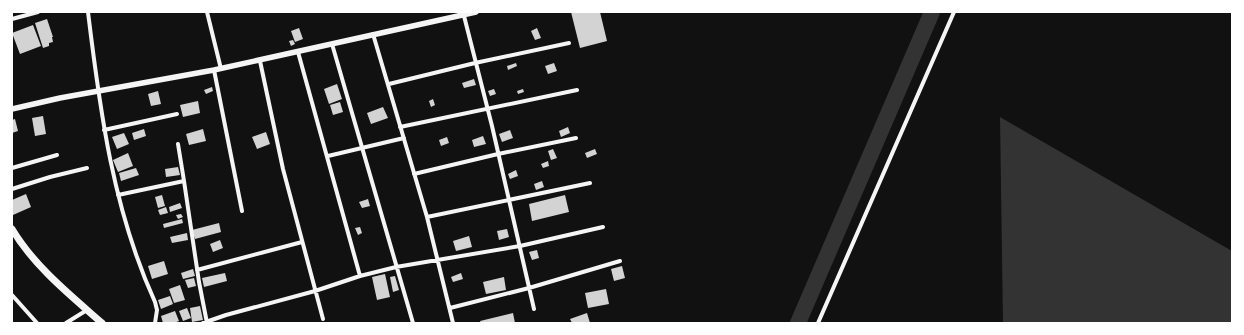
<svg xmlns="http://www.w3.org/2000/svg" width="1244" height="335" font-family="Signika,sans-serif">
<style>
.water{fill:#333}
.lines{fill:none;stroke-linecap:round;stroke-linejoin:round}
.river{stroke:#333;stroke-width:16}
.building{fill:#d3d3d3}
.minor{stroke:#f5f5f5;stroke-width:4}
.tertiary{stroke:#f5f5f5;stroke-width:5.5}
.primary{stroke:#f5f5f5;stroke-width:7}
</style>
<rect width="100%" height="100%" fill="#111"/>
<path class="water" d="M 1000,117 L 1232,251 L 1232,323 L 1003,323 Z"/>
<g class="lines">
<path class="river" d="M 798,323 L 932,12"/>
</g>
<path class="building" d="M 571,12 L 600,12 L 607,41 L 580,48 Z
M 47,19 L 53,37 L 52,37 L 53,42 L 49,43 L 49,46 L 43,48 L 35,23 Z
M 33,25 L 41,46 L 20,54 L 12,33 Z
M 299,28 L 303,39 L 295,42 L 291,31 Z
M 537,28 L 541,38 L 535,40 L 531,31 Z
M 293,40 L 295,44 L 291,46 L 289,41 Z
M 516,63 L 517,66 L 508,70 L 507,66 Z
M 554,63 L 557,71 L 548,74 L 545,66 Z
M 474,79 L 476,85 L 464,88 L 462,83 Z
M 337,84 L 342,99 L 329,104 L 324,89 Z
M 212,87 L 213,91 L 206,94 L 204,90 Z
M 494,89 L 496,94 L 490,96 L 488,91 Z
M 523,89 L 524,92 L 518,94 L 517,91 Z
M 158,91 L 161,104 L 151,106 L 148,94 Z
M 433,99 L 435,105 L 431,107 L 429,101 Z
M 198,101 L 200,113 L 183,117 L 180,105 Z
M 340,102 L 343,112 L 333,115 L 330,105 Z
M 383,107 L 388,118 L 371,124 L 367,113 Z
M 43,116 L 46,134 L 35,136 L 32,118 Z
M 15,119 L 18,131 L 12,133 L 12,120 Z
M 568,127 L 570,133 L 561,137 L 559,131 Z
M 144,129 L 146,136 L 134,140 L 132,133 Z
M 203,129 L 206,141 L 189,145 L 186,134 Z
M 510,130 L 513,138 L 502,142 L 499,134 Z
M 266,132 L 270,144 L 257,149 L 252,137 Z
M 124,133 L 129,144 L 117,149 L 112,137 Z
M 483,136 L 486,144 L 474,147 L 472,140 Z
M 447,137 L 449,143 L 441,146 L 439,140 Z
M 553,149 L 557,158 L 551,160 L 548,151 Z
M 595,149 L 597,154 L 587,158 L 585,153 Z
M 128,153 L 133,166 L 118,172 L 113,160 Z
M 548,161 L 549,166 L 543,168 L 541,164 Z
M 178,167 L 180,175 L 166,177 L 165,169 Z
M 136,168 L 139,175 L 121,181 L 119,173 Z
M 516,170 L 518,176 L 510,179 L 508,174 Z
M 542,181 L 544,187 L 536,190 L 534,184 Z
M 26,194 L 31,207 L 13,215 L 12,200 Z
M 162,195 L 165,206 L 158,208 L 155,197 Z
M 565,195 L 569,212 L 532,221 L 529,204 Z
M 368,199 L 370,206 L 362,208 L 359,202 Z
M 180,203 L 182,208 L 170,212 L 169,207 Z
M 166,207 L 168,213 L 160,215 L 158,210 Z
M 181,214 L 183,217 L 178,219 L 176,215 Z
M 182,219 L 183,223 L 164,228 L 163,224 Z
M 219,223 L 221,232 L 195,239 L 192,230 Z
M 360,227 L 362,233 L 358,235 L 355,228 Z
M 507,229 L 509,237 L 499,240 L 497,231 Z
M 187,233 L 188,240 L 172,243 L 170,237 Z
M 469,236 L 472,247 L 456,251 L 453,241 Z
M 220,240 L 223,248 L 213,252 L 210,244 Z
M 537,250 L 539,258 L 532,260 L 529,252 Z
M 164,261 L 168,274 L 152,279 L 148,266 Z
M 622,266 L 625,278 L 614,281 L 611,269 Z
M 193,269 L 195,276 L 183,279 L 181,273 Z
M 225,273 L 227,281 L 204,287 L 202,278 Z
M 461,273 L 463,279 L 453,282 L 451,277 Z
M 385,274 L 390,297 L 377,300 L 372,277 Z
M 395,276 L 399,290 L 393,292 L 390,277 Z
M 504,277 L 506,290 L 486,294 L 483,282 Z
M 194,278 L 196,286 L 188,288 L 185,280 Z
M 180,285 L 185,300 L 174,303 L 169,289 Z
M 606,289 L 609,304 L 588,308 L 585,293 Z
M 170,296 L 173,304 L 161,309 L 158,300 Z
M 200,306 L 203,320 L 192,322 L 190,308 Z
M 187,308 L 191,318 L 183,321 L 179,311 Z
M 175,311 L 179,321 L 174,323 L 163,323 L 161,316 Z
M 513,313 L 515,323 L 481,323 L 480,321 Z
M 587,313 L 590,323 L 572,323 L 570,319 Z"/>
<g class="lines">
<path class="minor" d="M 88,12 C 100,111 113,210 155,302 L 157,310 L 155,323
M 207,12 L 221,69
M 463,12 L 492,126 L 534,309
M 12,19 L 38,12
M 373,34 L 427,217 L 453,323
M 332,44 L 413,323
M 298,52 L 360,276
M 260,61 L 283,169 L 323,319
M 214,70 L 242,211
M 389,84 L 475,63 L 569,43
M 400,127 L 577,90
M 104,130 L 177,114
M 178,144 L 184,181
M 328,156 L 404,138
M 12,168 L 57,155
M 414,174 L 498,154 L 576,138
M 12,189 L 50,177 L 87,168
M 118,195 L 184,181 L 199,282 L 207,323
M 427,217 L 590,183
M 197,270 L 302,242
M 12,295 L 37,323
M 450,308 L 529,288 L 620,261
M 66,323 L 87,310
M 203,323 L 226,315 L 315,291 L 360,276 L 396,267 L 520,246 L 603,227
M 818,323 L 954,12"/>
<path class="tertiary" d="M 12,109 L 60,98 L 214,70 L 476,12"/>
<path class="primary" d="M 12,229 C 34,266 70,295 102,323"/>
</g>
<rect width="1244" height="335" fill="none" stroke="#ffffff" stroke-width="26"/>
</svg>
